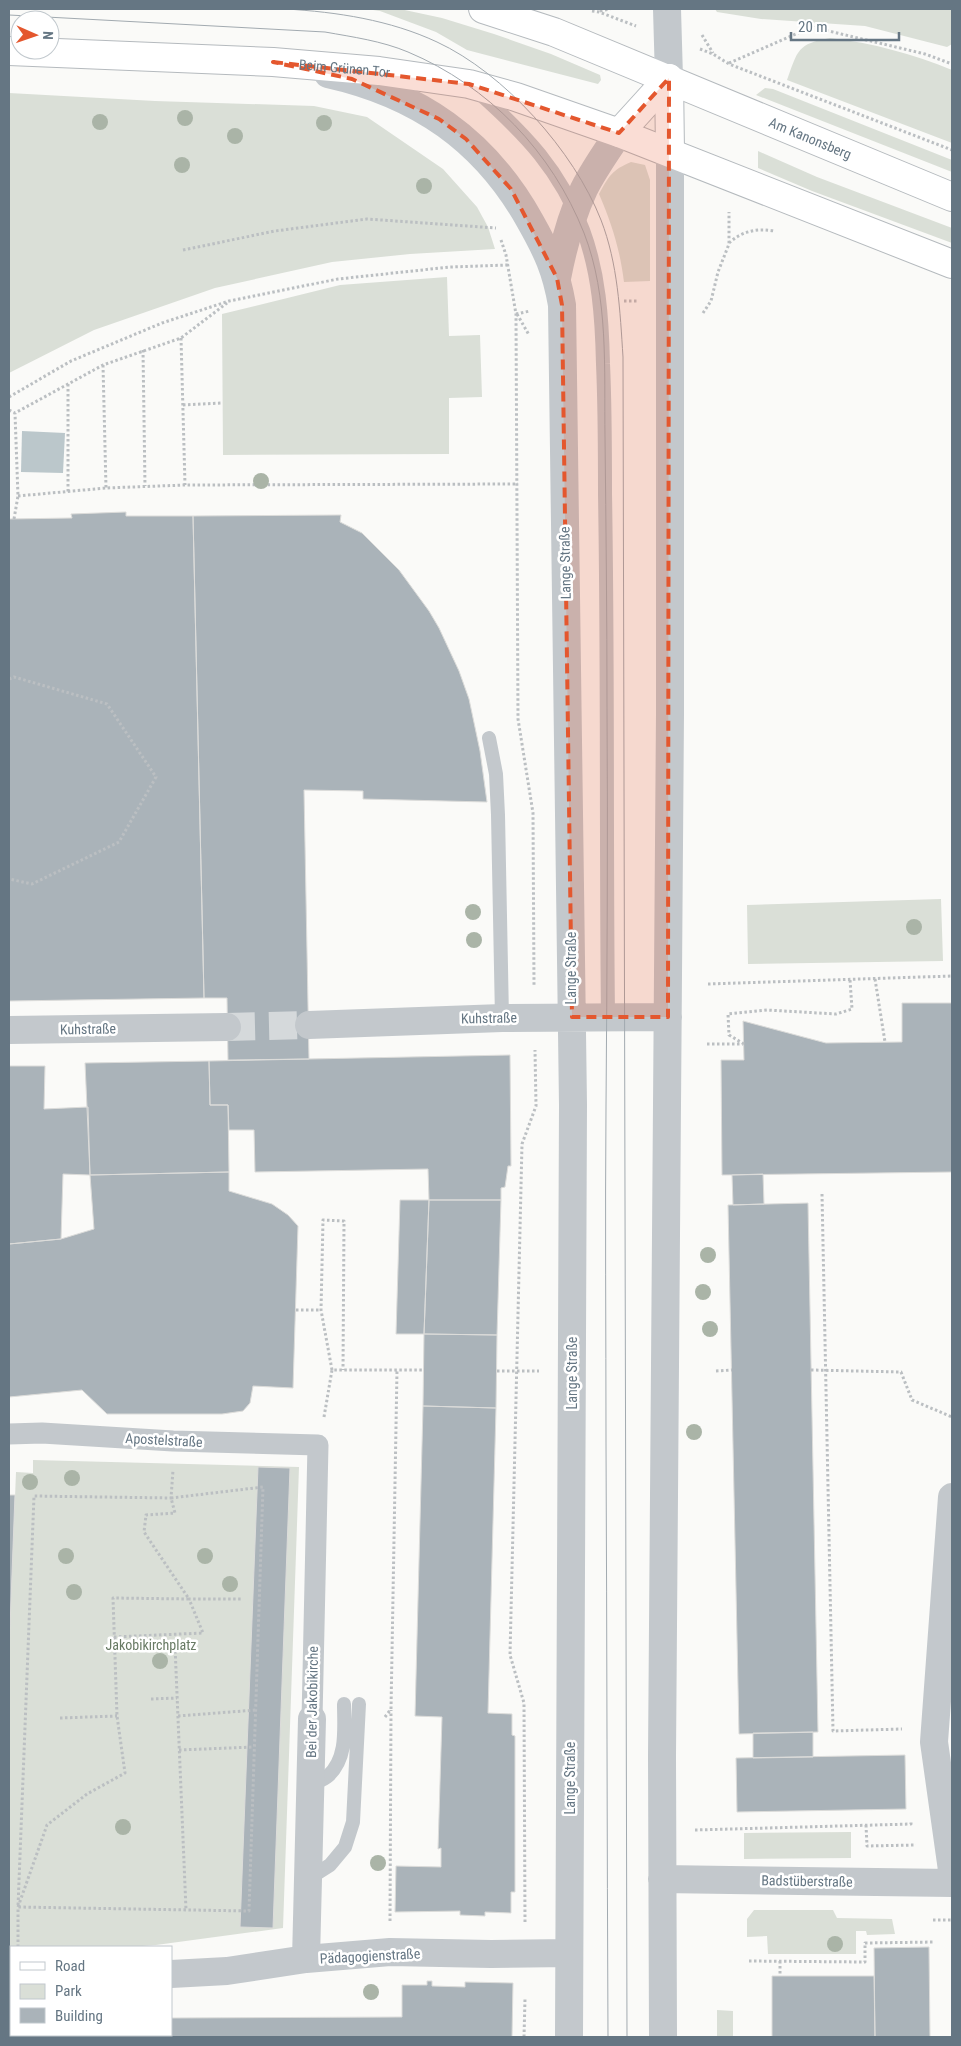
<svg xmlns="http://www.w3.org/2000/svg" width="961" height="2046" font-family="'Roboto Condensed',sans-serif">
<style>
.green{fill:#dadfd7}
.water{fill:#bbc7cb}
.building{fill:#aab3b9;stroke:#dcdcda}
.lines{fill:none;stroke-linecap:round;stroke-linejoin:round}
.minor-tunnel{stroke:#d5d9db;stroke-width:28;stroke-dasharray:28 14;stroke-linecap:butt}
.primary-casing{stroke:#b5babe;stroke-width:30}
.path{stroke:#bbbfc2;stroke-width:3;stroke-dasharray:2.5 2.5;stroke-linecap:butt}
.service{stroke:#c3c8cc;stroke-width:14}
.pedestrian{stroke:#c3c8cc;stroke-width:21}
.minor{stroke:#c3c8cc;stroke-width:28}
.primary{stroke:#fff;stroke-width:28}
.tram{stroke:#a2aab0;stroke-width:1}
.tree{fill:#aab4a7}
.marked{fill:#e4572e;fill-opacity:0.2;stroke:#e4572e;stroke-width:4;stroke-dasharray:10 6;stroke-linejoin:round}
.labels{text-anchor:middle;stroke-width:5;stroke-linejoin:round;paint-order:stroke}
.street-label{font-size:14px;fill:#657683;stroke:#fff}
.park-label{font-size:14px;fill:#687a64;stroke:#fff}
</style>
<rect width="100%" height="100%" fill="#fafaf8"/>
<path class="green" d="M 366,9 L 400,9 L 442,18 L 494,34 L 551,54 L 600,75 L 601,80 L 598,84 L 467,50 L 436,32 L 380,11 Z
M 715,9 L 952,9 L 952,44 L 947,47 L 865,26 L 761,19 L 717,12 Z
M 830,38 C 872,43 914,54 952,70 L 952,143 L 787,80 C 798,50 797,44 830,38 Z
M 765,88 L 773,89 L 952,160 L 952,172 L 756,95 Z
M 9,93 L 155,101 L 314,106 L 367,117 L 443,169 L 477,207 L 488,227 L 495,249 L 410,254 L 332,262 L 215,288 L 94,330 L 9,373 Z
M 758,151 L 817,177 L 952,228 L 952,243 L 812,191 L 758,168 Z
M 631,162 L 645,165 L 650,180 L 650,281 L 624,282 C 620,250 612,224 599,194 C 609,176 612,170 631,162 Z
M 447,277 L 449,336 L 480,335 L 482,397 L 449,398 L 449,454 L 223,455 L 222,314 L 340,285 Z
M 941,899 L 943,961 L 748,964 L 747,905 Z
M 33,1460 L 299,1467 L 283,1928 L 156,1945 L 129,1947 L 11,1947 L 11,1951 L 9,1951 L 9,1653 L 16,1472 L 33,1473 Z
M 851,1832 L 851,1858 L 744,1859 L 744,1833 Z
M 754,1910 L 833,1910 L 837,1918 L 892,1919 L 895,1934 L 867,1935 L 866,1931 L 856,1931 L 856,1954 L 768,1954 L 767,1936 L 747,1937 L 747,1919 Z
M 717,2010 L 733,2011 L 733,2037 L 717,2037 Z"/>
<path class="water" d="M 22,431 L 65,433 L 63,473 L 21,472 Z"/>
<path class="building" d="M 126,512 L 126,516 L 193,516 L 204,998 L 9,1001 L 9,519 L 72,518 L 71,514 Z
M 341,515 L 340,522 L 362,533 L 399,570 L 429,611 L 439,628 L 459,671 L 469,699 L 480,751 L 487,802 L 363,799 L 363,791 L 304,790 L 309,1059 L 228,1060 L 227,998 L 204,998 L 193,516 Z
M 902,1003 L 952,1003 L 952,1172 L 722,1175 L 721,1060 L 744,1060 L 743,1021 L 826,1043 L 902,1042 Z
M 510,1055 L 511,1166 L 508,1166 L 505,1187 L 501,1188 L 501,1200 L 429,1200 L 428,1169 L 255,1172 L 254,1130 L 229,1130 L 228,1105 L 210,1105 L 209,1061 Z
M 209,1061 L 210,1105 L 228,1105 L 229,1172 L 90,1175 L 85,1063 Z
M 9,1066 L 45,1066 L 44,1109 L 88,1107 L 90,1175 L 63,1174 L 61,1239 L 9,1244 Z
M 229,1172 L 229,1191 L 272,1204 L 288,1215 L 298,1226 L 293,1388 L 253,1386 L 250,1403 L 243,1411 L 222,1414 L 107,1414 L 82,1390 L 9,1397 L 9,1244 L 61,1239 L 94,1229 L 90,1175 Z
M 763,1174 L 764,1204 L 733,1205 L 732,1175 Z
M 400,1200 L 429,1200 L 424,1334 L 396,1334 Z
M 429,1200 L 501,1200 L 497,1335 L 424,1334 Z
M 808,1203 L 818,1732 L 739,1734 L 728,1205 Z
M 424,1334 L 497,1335 L 496,1408 L 423,1406 Z
M 423,1406 L 496,1408 L 488,1713 L 512,1714 L 512,1735 L 515,1736 L 515,1892 L 511,1892 L 511,1913 L 485,1912 L 485,1916 L 460,1915 L 460,1911 L 395,1912 L 396,1866 L 441,1867 L 441,1848 L 438,1849 L 442,1717 L 415,1716 Z
M 258,1467 L 290,1468 L 273,1928 L 240,1927 Z
M 9,1495 L 15,1495 L 9,1654 Z
M 813,1732 L 813,1757 L 753,1758 L 753,1733 Z
M 905,1755 L 906,1809 L 737,1812 L 736,1758 Z
M 929,1947 L 930,2037 L 875,2037 L 874,1948 Z
M 772,1976 L 874,1976 L 875,2037 L 772,2037 Z
M 427,1981 L 432,1981 L 432,1986 L 465,1987 L 465,1982 L 513,1983 L 512,2037 L 49,2037 L 49,2035 L 171,2035 L 171,2018 L 402,2017 L 402,1985 L 427,1985 Z
M 9,2022 L 11,2022 L 11,2035 L 49,2035 L 49,2037 L 9,2037 Z"/>
<g class="lines">
<path class="minor-tunnel" d="M 227,1027 L 309,1025"/>
<defs>
<g id="primary">
<path id="s1" d="M 483,9 L 554,32 L 952,197"/>
<path id="s2" d="M 9,51 L 273,62 L 379,71 L 469,84 L 516,97 L 619,133 L 952,264"/>
<path d="M 669,78 L 670,152"/>
<path d="M 619,133 L 669,78"/>
</g>
</defs>
<use href="#primary" class="primary-casing"/>
<path class="path" d="M 592,11 L 599,12 L 636,26
M 600,11 L 610,9
M 702,35 L 713,53
M 700,49 L 713,54 L 729,64 L 952,150
M 729,63 L 812,27 L 925,54 L 952,64
M 501,240 L 506,255 L 516,314 L 518,719 L 533,813 L 534,986
M 729,243 C 742,231 757,228 774,231
M 183,250 L 275,231 L 367,219 L 496,228
M 624,301 L 637,301
M 703,313 L 711,301 L 718,272 L 729,244 L 729,212
M 516,314 L 530,311
M 517,314 L 529,335
M 181,338 L 185,485
M 143,350 L 145,486
M 103,365 L 106,488
M 68,384 L 68,492
M 9,397 L 71,361 L 162,323 L 229,301 L 338,279 L 450,267 L 508,265
M 183,405 L 222,403
M 9,410 L 15,413 L 103,365 L 181,338 L 227,303
M 18,496 L 106,488 L 185,485 L 518,484
M 14,519 L 18,496 L 15,413
M 9,679 L 14,677 L 107,704 L 156,777 L 119,842 L 32,884 L 9,879
M 875,979 L 885,1042
M 708,984 L 952,976
M 707,1044 L 743,1044
M 744,1044 L 729,1035 L 728,1014 L 767,1010 L 836,1014 L 852,1009 L 850,980
M 822,1194 L 833,1731 L 902,1729
M 296,1310 L 321,1310
M 332,1370 L 321,1310 L 323,1220 L 344,1221 L 343,1370
M 811,1370 L 901,1372 L 912,1400 L 952,1417
M 497,1371 L 539,1371
M 716,1371 L 732,1370
M 324,1417 L 332,1370 L 424,1370
M 114,1637 L 203,1633 L 189,1599 L 242,1599
M 175,1646 L 186,1910
M 151,1699 L 177,1698
M 178,1716 L 256,1710
M 385,1717 L 391,1709 L 397,1370
M 60,1718 L 117,1716
M 179,1750 L 254,1747
M 866,1825 L 867,1846 L 916,1845
M 695,1830 L 911,1824 L 911,1821
M 933,1920 L 952,1920
M 390,1921 L 391,1710
M 525,1922 L 524,1703 L 510,1655 L 522,1144 L 536,1106 L 535,1050
M 18,1947 L 18,1907 L 47,1825 L 87,1794 L 125,1773 L 117,1716 L 113,1598 L 189,1599 L 144,1532 L 146,1515 L 175,1513 L 171,1498 L 263,1487 L 249,1911 L 18,1907 L 34,1496 L 171,1498 L 173,1470
M 749,1961 L 865,1962 L 865,1943 L 934,1942
M 780,1961 L 780,1976
M 524,2037 L 525,1999"/>
<path class="service" d="M 479,93 C 526,135 560,170 583,230 C 599,273 602,318 603,364 C 605,407 605,451 605,494 C 608,668 606,843 608,1017
M 489,738 L 496,774 L 498,815 L 502,1018
M 310,1785 C 316,1782 324,1780 328,1776 C 348,1758 344,1728 344,1704
M 308,1879 L 330,1865 L 345,1847 L 353,1822 L 359,1704"/>
<path class="pedestrian" d="M 9,1434 L 42,1433 L 173,1441 L 318,1445 L 312,1719"/>
<path class="minor" d="M 667,9 L 669,78
M 328,74 C 418,94 485,140 530,221 C 547,251 556,270 562,305 L 573,1105 L 569,2037
M 557,278 C 563,247 571,217 584,189 C 594,169 607,151 619,133
M 309,1025 L 502,1018 L 668,1017
M 9,1030 L 227,1027
M 952,1497 L 934,1742 L 952,1870
M 662,1879 L 952,1883
M 306,1959 L 312,1719
M 171,1974 L 227,1971 L 306,1959 L 390,1952 L 491,1954 L 569,1953
M 9,1982 L 11,1982
M 663,2037 L 662,1756 L 670,714 L 670,152"/>
<use href="#primary" class="primary"/>
<path class="tram" d="M 286,9 C 337,12 390,20 437,42 C 504,73 574,151 601,220 C 618,264 620,311 623,357 L 627,2037
M 9,15 L 325,32 C 353,37 382,41 408,52 C 489,86 552,152 584,233 C 609,297 604,370 605,437 C 606,527 607,617 607,707 C 608,840 607,974 606,1107 C 605,1219 606,1331 606,1442 C 607,1641 607,1839 608,2037"/>
</g>
<g class="tree">
<circle cx="185" cy="118" r="8"/>
<circle cx="100" cy="122" r="8"/>
<circle cx="324" cy="123" r="8"/>
<circle cx="235" cy="136" r="8"/>
<circle cx="182" cy="165" r="8"/>
<circle cx="424" cy="186" r="8"/>
<circle cx="261" cy="481" r="8"/>
<circle cx="473" cy="912" r="8"/>
<circle cx="914" cy="927" r="8"/>
<circle cx="474" cy="940" r="8"/>
<circle cx="708" cy="1255" r="8"/>
<circle cx="703" cy="1292" r="8"/>
<circle cx="710" cy="1329" r="8"/>
<circle cx="694" cy="1432" r="8"/>
<circle cx="72" cy="1478" r="8"/>
<circle cx="30" cy="1482" r="8"/>
<circle cx="66" cy="1556" r="8"/>
<circle cx="205" cy="1556" r="8"/>
<circle cx="230" cy="1584" r="8"/>
<circle cx="74" cy="1592" r="8"/>
<circle cx="160" cy="1661" r="8"/>
<circle cx="123" cy="1827" r="8"/>
<circle cx="378" cy="1863" r="8"/>
<circle cx="835" cy="1944" r="8"/>
<circle cx="371" cy="1992" r="8"/>
</g>
<path class="marked" d="M 273,62 L 469,84 L 619,133 L 669,78 L 668,1017 L 572,1017 L 562,305 L 557,278 L 511,189 L 466,139 L 439,119 L 352,79 Z"/>
<g class="labels">
<g class="street-label">
<text dy="5" stroke="none"><textPath href="#s2" startOffset="336">Beim Grünen Tor</textPath></text>
<text dy="5" stroke="none"><textPath href="#s1" startOffset="352">Am Kanonsberg</textPath></text>
<text transform="translate(565 563) rotate(-91)" y="5">Lange Straße</text>
<text transform="translate(571 968) rotate(-90)" y="5">Lange Straße</text>
<text transform="translate(489 1018) rotate(-1)" y="5">Kuhstraße</text>
<text transform="translate(88 1029) rotate(-1)" y="5">Kuhstraße</text>
<text transform="translate(572 1373) rotate(-90)" y="5">Lange Straße</text>
<text transform="translate(164 1440) rotate(3)" y="5">Apostelstraße</text>
<text transform="translate(312 1702) rotate(-89)" y="5">Bei der Jakobikirche</text>
<text transform="translate(570 1778) rotate(-90)" y="5">Lange Straße</text>
<text transform="translate(807 1881) rotate(1)" y="5">Badstüberstraße</text>
<text transform="translate(370 1956) rotate(-3)" y="5">Pädagogienstraße</text>
</g>
<g class="park-label">
<text x="151" y="1650">Jakobikirchplatz</text>
</g>
</g>
<rect width="961" height="2046" fill="none" stroke="#657683" stroke-width="20"/>
<rect x="10" y="1946" width="162" height="90" fill="#ffffff" stroke="#c1c8cd"/>
<rect x="20" y="1962" width="25" height="8" fill="#ffffff" stroke="#c1c8cd"/>
<text x="55" y="1971" font-size="15" fill="#657683">Road</text>
<rect x="20" y="1984" width="25" height="15" fill="#dadfd7" stroke="#c1c8cd"/>
<text x="55" y="1996" font-size="15" fill="#657683">Park</text>
<rect x="20" y="2008" width="25" height="15" fill="#aab3b9" stroke="#c1c8cd"/>
<text x="55" y="2021" font-size="15" fill="#657683">Building</text>
<g transform="translate(35 35) rotate(92)"><circle r="24" fill="#ffffff" stroke="#c1c8cd"/>
<path d="M0-4L9 19L0 12L-9 19Z" fill="#e4572e"/>
<text y="-8" font-size="14" font-weight="bold" text-anchor="middle" fill="#657683">N</text>
</g>
<path d="M791 32v8h108v-8" fill="none" stroke="#657683" stroke-width="2.5"/>
<text x="798" y="32" font-size="15" fill="#657683" stroke="#ffffff" stroke-width="4" paint-order="stroke">20 m</text>
</svg>
